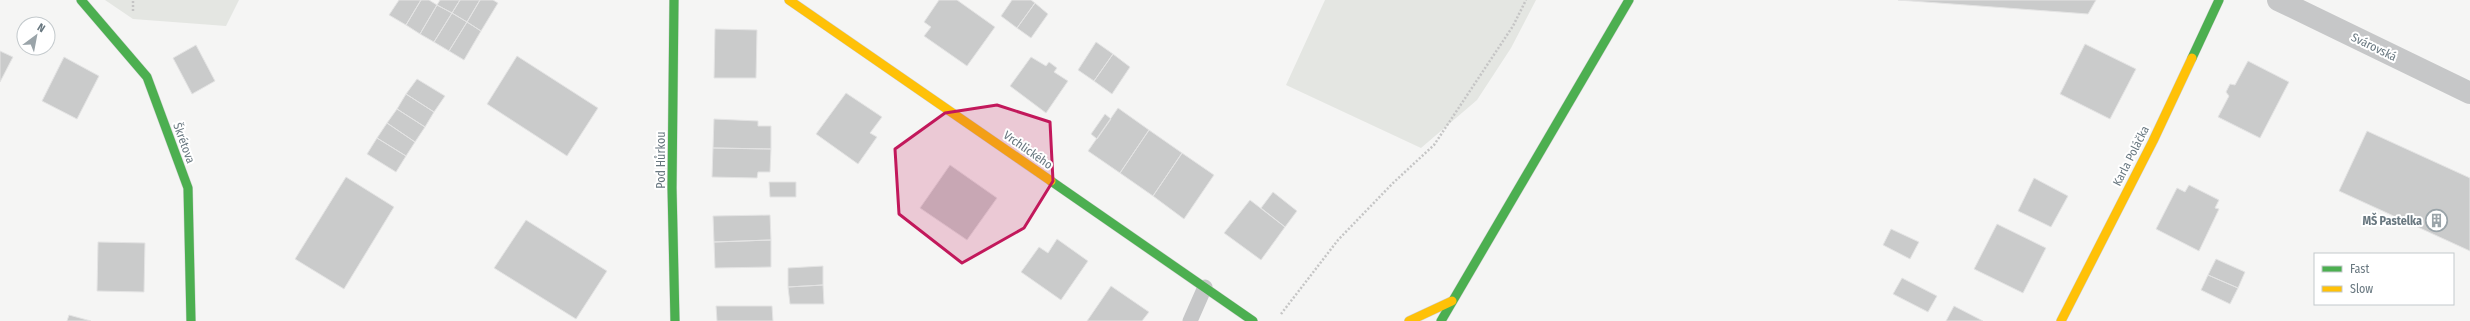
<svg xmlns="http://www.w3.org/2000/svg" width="2470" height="321" font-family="'Fira Sans Condensed',sans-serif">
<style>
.green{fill:#e4e6e2}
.building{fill:#cacbcb;stroke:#e4e4e4}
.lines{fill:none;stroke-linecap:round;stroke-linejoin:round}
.fast-casing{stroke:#d0d1d1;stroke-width:10}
.slow-casing{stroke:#d0d1d1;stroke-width:10}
.path{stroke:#c5c5c5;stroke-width:2.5;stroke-dasharray:2 2;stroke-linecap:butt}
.lane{stroke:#c6c7c8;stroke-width:15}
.street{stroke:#c6c7c8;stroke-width:22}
.fast{stroke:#4caf50;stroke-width:9}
.slow{stroke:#ffc107;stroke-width:9}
.marked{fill:#c2185b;fill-opacity:0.2;stroke:#c2185b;stroke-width:3;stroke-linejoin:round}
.labels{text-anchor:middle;stroke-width:4;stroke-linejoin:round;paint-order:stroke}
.street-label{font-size:12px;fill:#697880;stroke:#fff}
.poi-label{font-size:12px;font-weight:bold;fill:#697880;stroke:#fff;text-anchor:end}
</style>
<rect width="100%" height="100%" fill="#f5f5f4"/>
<path class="green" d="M 105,0 L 239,0 L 226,26 L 133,19 Z
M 1325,0 L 1536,0 L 1511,48 L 1477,100 L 1421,148 L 1286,85 Z"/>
<path class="building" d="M 399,0 L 421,0 L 406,25 L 389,15 Z
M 421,0 L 429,0 L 437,5 L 420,34 L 406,25 Z
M 440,0 L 460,0 L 452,13 L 437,5 Z
M 460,0 L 480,0 L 467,22 L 452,13 Z
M 480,0 L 493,0 L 498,3 L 481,31 L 467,22 Z
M 939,0 L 957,0 L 995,27 L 967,66 L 924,36 L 931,27 L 924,22 Z
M 1012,0 L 1031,0 L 1035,3 L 1017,28 L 1001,16 Z
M 1898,0 L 2096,0 L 2088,14 Z
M 1035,3 L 1048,14 L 1031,38 L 1017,28 Z
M 437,5 L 452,13 L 434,42 L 420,34 Z
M 452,13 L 467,22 L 449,51 L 434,42 Z
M 467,22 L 481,31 L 464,60 L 449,51 Z
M 715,29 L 757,30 L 756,78 L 714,78 Z
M 1096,42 L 1113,54 L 1094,81 L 1078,70 Z
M 2085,44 L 2136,69 L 2110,119 L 2060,94 Z
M 196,45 L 215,81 L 192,94 L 173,58 Z
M 0,51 L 13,57 L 0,82 Z
M 1113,54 L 1130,67 L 1112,94 L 1094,81 Z
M 517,56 L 598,108 L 567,156 L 487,104 Z
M 64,57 L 99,76 L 77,119 L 42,101 Z
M 1031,57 L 1046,66 L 1049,62 L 1057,68 L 1054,72 L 1068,81 L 1046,113 L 1010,86 Z
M 2248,61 L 2289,82 L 2260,138 L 2218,117 L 2229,96 L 2226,92 L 2230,84 L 2235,85 Z
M 417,79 L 445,96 L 434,112 L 406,94 Z
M 846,93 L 882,117 L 870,133 L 877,137 L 858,164 L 816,134 Z
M 406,94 L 434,112 L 425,127 L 397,109 Z
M 1118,108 L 1149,130 L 1120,173 L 1088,151 Z
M 397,109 L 425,127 L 415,142 L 387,123 Z
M 1105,114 L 1111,119 L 1097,139 L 1091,134 Z
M 714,119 L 758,121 L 758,126 L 771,126 L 771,149 L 713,148 Z
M 387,123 L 415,142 L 406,156 L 377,138 Z
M 1149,130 L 1182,153 L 1153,196 L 1120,173 Z
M 2367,131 L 2470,178 L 2470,251 L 2339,191 Z
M 377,138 L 406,156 L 396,172 L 367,154 Z
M 713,148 L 771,149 L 770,172 L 758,172 L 757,178 L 712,177 Z
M 1182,153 L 1214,175 L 1184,219 L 1153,196 Z
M 950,165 L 997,198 L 967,240 L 920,208 Z
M 346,177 L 394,207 L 344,289 L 295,259 Z
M 2034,178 L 2068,196 L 2051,227 L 2018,211 Z
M 769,182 L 796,182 L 796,197 L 770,197 Z
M 2189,185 L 2219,200 L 2215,208 L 2219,209 L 2199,251 L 2156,229 L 2177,188 L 2185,192 Z
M 1273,192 L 1297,211 L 1285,227 L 1261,208 Z
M 1250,200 L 1285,227 L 1261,260 L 1224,233 Z
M 770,215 L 771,240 L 714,242 L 713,216 Z
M 526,220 L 607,271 L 576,319 L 494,268 Z
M 1997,224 L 2046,248 L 2023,293 L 1974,269 Z
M 1891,229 L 1919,242 L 1910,259 L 1883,245 Z
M 1057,239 L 1088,261 L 1061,300 L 1021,272 L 1039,247 L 1048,253 Z
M 771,240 L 771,267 L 715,268 L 714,242 Z
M 98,242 L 145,243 L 144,292 L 97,291 Z
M 2216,259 L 2245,272 L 2238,288 L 2208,275 Z
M 823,266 L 823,285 L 788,287 L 788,268 Z
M 2208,275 L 2238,288 L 2230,304 L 2201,290 Z
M 1902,278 L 1937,296 L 1928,312 L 1893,294 Z
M 823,285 L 824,304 L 790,304 L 788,287 Z
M 1111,286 L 1149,312 L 1142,321 L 1087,321 Z
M 716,306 L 772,306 L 773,321 L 717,321 Z
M 1954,306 L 1983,321 L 1946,321 Z
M 69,315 L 91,321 L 67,321 Z"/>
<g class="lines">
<defs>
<path id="fast" d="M 81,0 L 147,77 L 188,188 L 191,321
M 674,0 L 672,188 L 675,321
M 2192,58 L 2219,0
M 1051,181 L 1253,321
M 1441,321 L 1629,0"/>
<path id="slow" d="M 789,0 L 1051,181
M 1409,321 L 1452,301
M 2061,321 L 2153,141 L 2192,58"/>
</defs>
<use href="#fast" class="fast-casing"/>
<use href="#slow" class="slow-casing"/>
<path class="path" d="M 133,11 L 133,0
M 1281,314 L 1338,240 L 1393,183 L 1434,145 L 1513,26 L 1526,0"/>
<path class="lane" d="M 1190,321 L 1205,287"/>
<path class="street" d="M 2278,0 L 2470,93"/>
<use href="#fast" class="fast"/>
<use href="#slow" class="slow"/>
</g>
<path class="marked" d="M 997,105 L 1050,122 L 1053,181 L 1024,228 L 962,263 L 899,214 L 895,149 L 945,113 Z"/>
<defs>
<symbol id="building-ring" viewBox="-11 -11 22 22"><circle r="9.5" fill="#fff" stroke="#9aa4a9" stroke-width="1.5"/><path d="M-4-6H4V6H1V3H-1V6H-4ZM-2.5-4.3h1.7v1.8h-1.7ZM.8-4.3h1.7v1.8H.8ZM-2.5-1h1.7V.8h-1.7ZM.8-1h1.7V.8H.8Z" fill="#9aa4a9"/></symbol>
</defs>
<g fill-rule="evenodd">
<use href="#building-ring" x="2424" y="208" width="25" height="25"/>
</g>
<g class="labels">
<g class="street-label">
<text transform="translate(2374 47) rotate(26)" y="4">Svárovská</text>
<text transform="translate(184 143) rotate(70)" y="4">Škrétova</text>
<text transform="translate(1028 150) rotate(35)" y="4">Vrchlického</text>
<text transform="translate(2131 156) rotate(-63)" y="4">Karla Poláčka</text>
<text transform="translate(661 160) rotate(-90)" y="4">Pod Hůrkou</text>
</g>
<g class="poi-label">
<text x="2422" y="225">MŠ Pastelka</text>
</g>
</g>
<rect x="2314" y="253" width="140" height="52" fill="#ffffff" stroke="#c3c9cc"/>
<rect x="2322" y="266" width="20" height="6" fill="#4caf50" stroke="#c3c9cc"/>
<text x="2350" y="273" font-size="12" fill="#697880">Fast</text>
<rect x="2322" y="286" width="20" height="6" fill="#ffc107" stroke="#c3c9cc"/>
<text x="2350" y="293" font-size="12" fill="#697880">Slow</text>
<g transform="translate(36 36) rotate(32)"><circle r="19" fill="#ffffff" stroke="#c3c9cc"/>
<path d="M0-3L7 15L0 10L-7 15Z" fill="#9aa4a9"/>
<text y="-6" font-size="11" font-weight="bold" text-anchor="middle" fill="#697880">N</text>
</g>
</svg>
